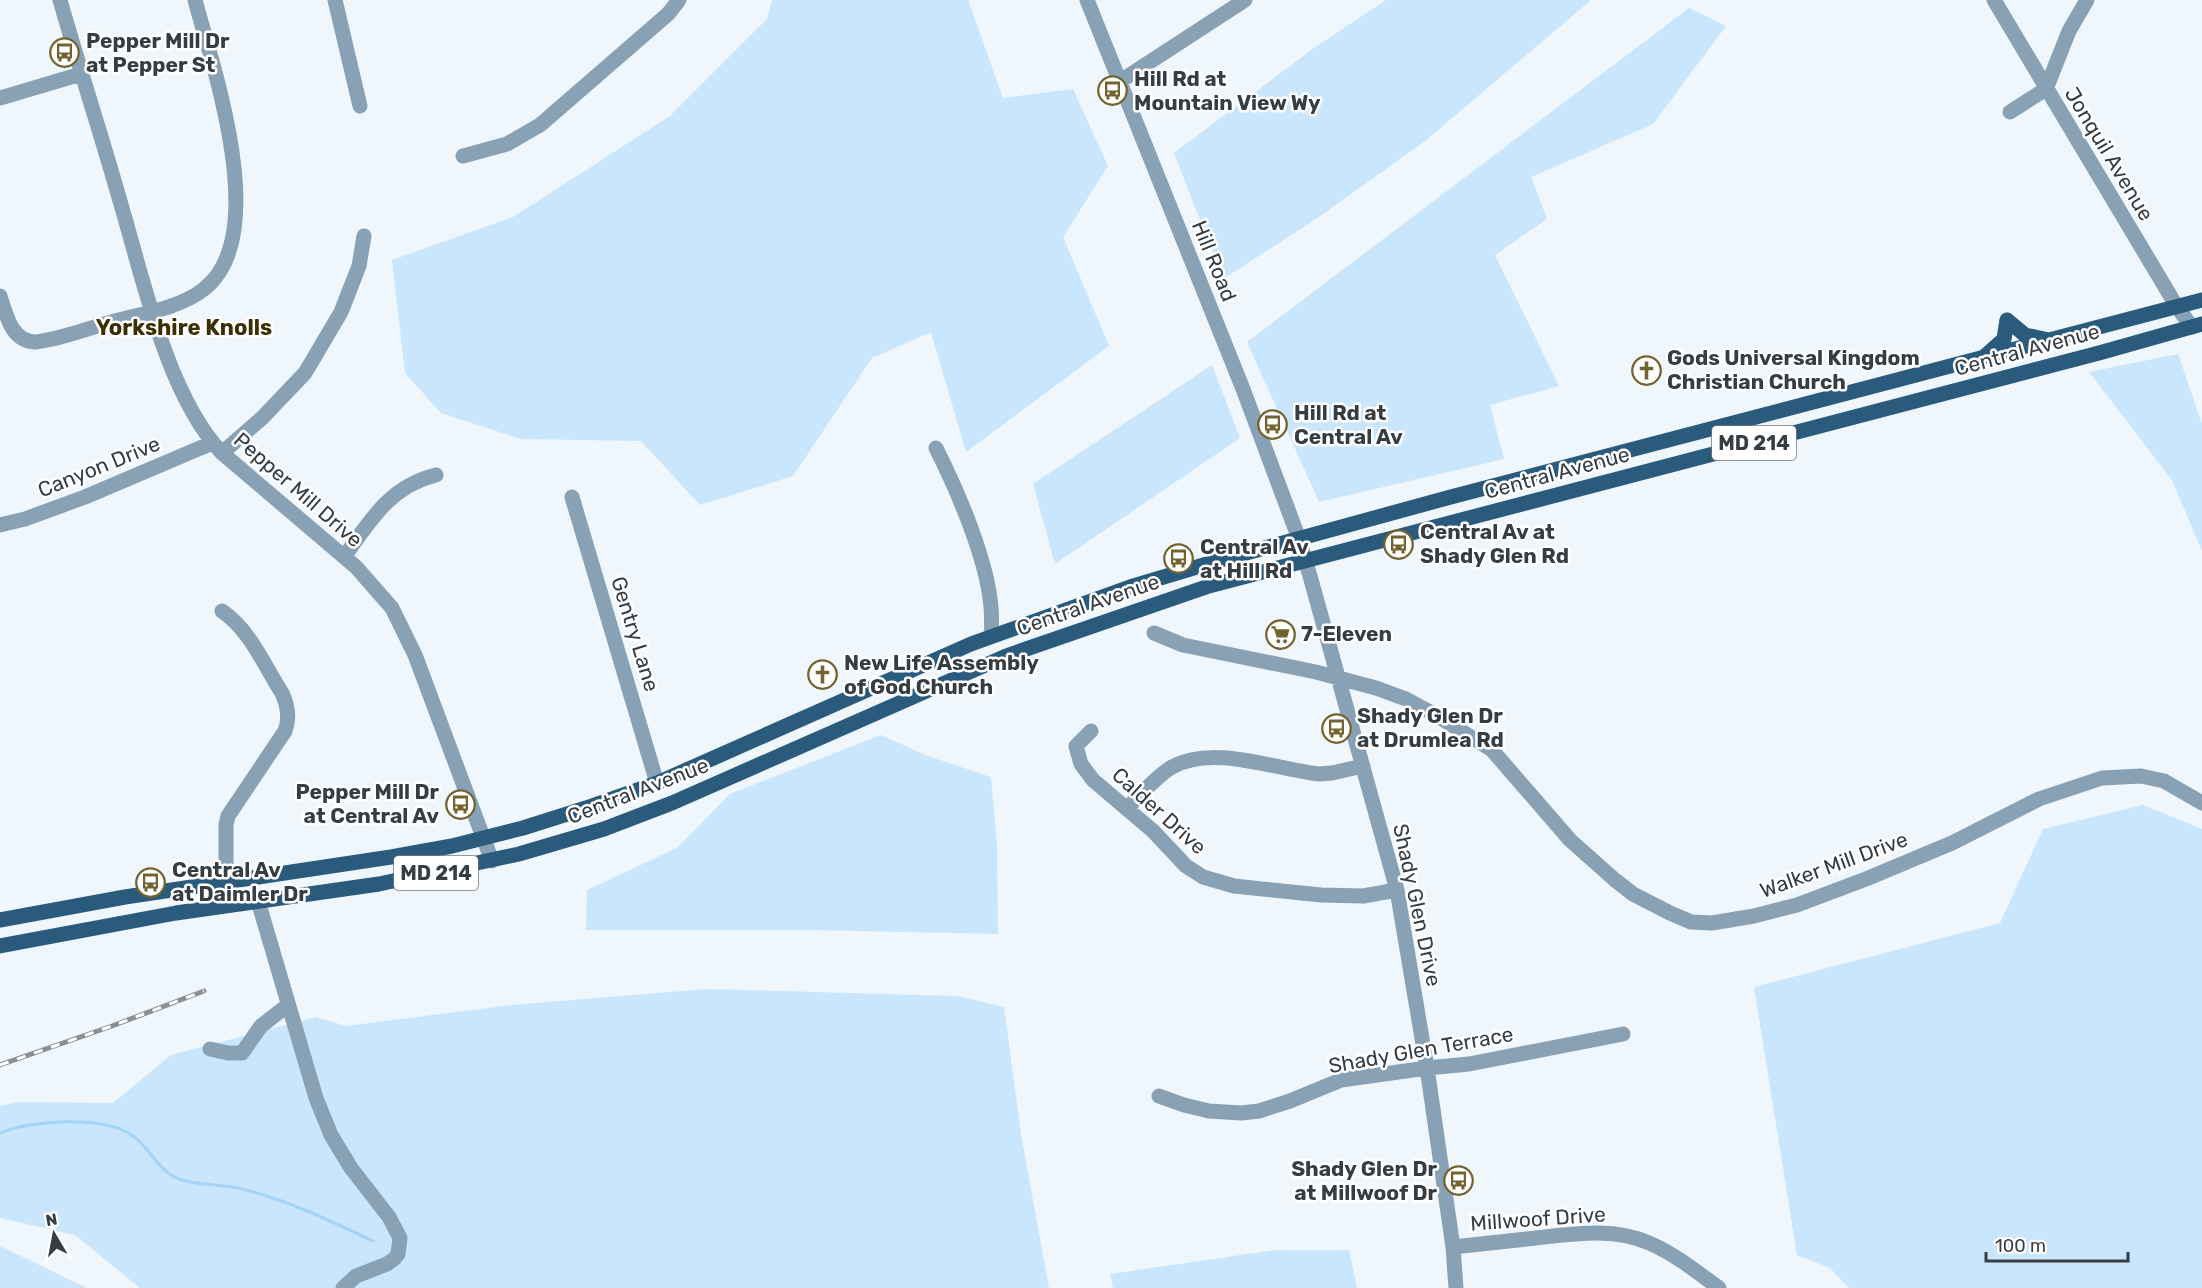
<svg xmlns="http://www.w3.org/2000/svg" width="2202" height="1288" font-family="Rubik,sans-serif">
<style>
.green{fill:#c9e6fd}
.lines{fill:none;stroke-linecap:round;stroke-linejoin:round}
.stream{stroke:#a3d4f8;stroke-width:3}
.minor{stroke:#88a1b4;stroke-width:15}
.major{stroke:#2a5b7c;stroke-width:15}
.rail-casing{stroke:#899096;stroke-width:5}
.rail{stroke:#fff;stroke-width:3;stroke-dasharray:9;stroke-linecap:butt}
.labels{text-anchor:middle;stroke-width:5;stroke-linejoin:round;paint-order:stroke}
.shield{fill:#fff;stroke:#73787b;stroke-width:1.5}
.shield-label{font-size:20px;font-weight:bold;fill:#373e43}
.poi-label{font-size:21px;font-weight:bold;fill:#373e43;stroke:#fff;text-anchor:start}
.street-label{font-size:21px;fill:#373e43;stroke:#fff}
.neighbourhood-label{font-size:22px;font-weight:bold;fill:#3c2f04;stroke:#fff}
</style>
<rect width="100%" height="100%" fill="#eff6fc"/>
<path class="green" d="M 772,0 L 968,0 L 1003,98 L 1073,89 L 1108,166 L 1063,237 L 1109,346 L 966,452 L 931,332 L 872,358 L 793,476 L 700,505 L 641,441 L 521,439 L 441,413 L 405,373 L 392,260 L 513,217 L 670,116 L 767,19 Z
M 1386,0 L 1591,0 L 1425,141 L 1319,217 L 1223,279 L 1174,153 L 1314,48 Z
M 1689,8 L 1726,26 L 1653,124 L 1531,177 L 1547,219 L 1495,255 L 1559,386 L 1490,405 L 1504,459 L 1319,502 L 1247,342 Z
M 2178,354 L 2202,424 L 2202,551 L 2172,480 L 2089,372 Z
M 1212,365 L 1240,438 L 1055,564 L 1033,484 Z
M 881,735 L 928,756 L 991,777 L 997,846 L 998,934 L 807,930 L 586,930 L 587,890 L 677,848 L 730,794 Z
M 2143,805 L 2202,829 L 2202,1288 L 1849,1288 L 1830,1268 L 1797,1255 L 1754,987 L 2000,923 L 2043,829 Z
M 706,989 L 958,996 L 1004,1007 L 1021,1134 L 1049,1288 L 140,1288 L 75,1235 L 0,1218 L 0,1106 L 20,1102 L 113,1103 L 171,1055 L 316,1017 L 346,1026 L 511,1005 Z
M 0,1246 L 87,1288 L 0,1288 Z
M 1275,1250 L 1349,1250 L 1357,1288 L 1113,1288 L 1110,1274 Z"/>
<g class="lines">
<path class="stream" d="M 0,1133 C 31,1120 105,1115 133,1136 C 150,1148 158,1171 179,1179 C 200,1186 221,1184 242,1189 C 287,1200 331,1221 373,1241"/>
<path class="minor" d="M 60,0 C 79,67 101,134 120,201 C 143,278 167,395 222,453 L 356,567 L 392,608 L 415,655 L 492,861
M 335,0 L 360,106
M 1087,0 L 1243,389 L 1299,539 L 1310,576 L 1397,890 L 1427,1068 L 1453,1247 L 1456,1288
M 1994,0 L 2177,307 L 2192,327
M 1119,82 L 1245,0
M 0,98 L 81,74
M 2010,112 L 2046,89 L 2069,31 L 2087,0
M 463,156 L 507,144 L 540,125 L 668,14 L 679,0
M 0,296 C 6,314 11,341 35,342 C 62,339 88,328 115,321 C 142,314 182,307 204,289 C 272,236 213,68 195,0
M 936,448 C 958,492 987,559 991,607 C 992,617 991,626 992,635
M 222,453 L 262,418 L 305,373 L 341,312 L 359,266 L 364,236
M 572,497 L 657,783
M 0,525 L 25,519 L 85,497 L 212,443
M 344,557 C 370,521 390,486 436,475
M 222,611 C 250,630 264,665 282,693 C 288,706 290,718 285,731 L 228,816 L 226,825 L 226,882
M 1154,633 L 1183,645 L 1316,672 L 1376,688 L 1406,699 L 1434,714 L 1492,750 L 1570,840 L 1615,880 L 1633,894 L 1670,913 L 1691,922 L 1712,923 L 1754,916 L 1797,905 L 1866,879 L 1952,843 L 2039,799 L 2102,778 L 2141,776 L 2164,781 L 2202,803
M 1091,731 L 1076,746 L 1081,764 L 1093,780 L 1153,831 L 1186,866 L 1203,877 L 1234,886 L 1321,895 L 1363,896 L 1397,890
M 1127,808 C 1141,795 1155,777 1172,767 C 1213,744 1274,769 1319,774 L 1332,773 L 1363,766
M 258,901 L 316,1098 L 331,1135 L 351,1168 L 389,1217 L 400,1238 L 398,1254 L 394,1259 L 387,1264 L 356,1276 L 343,1288
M 210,1049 L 228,1053 L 242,1053 L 261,1026 L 288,1005
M 1159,1096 L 1184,1105 L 1209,1111 L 1241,1113 L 1259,1111 L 1290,1101 L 1341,1080 L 1427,1068 L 1469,1064 L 1623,1034
M 1453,1247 C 1481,1244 1508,1241 1536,1238 C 1573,1234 1613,1227 1649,1243 C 1675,1254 1697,1272 1719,1288"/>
<path class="major" d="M 2007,320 L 2025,335 L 2049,340
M 1985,356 L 2004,339 L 2007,320
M 0,920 L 125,897 L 391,857 L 452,846 L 523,828 L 586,808 L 657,783 L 971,644 L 1130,587 L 1217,561 L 1447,498 L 2202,300
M 0,946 L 176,913 L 379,884 L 519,854 L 604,829 L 672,803 L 1006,656 L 1209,586 L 2099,353 L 2202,324"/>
<defs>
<path id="rail" d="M 0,1065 L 112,1026 L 204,991"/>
</defs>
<use href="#rail" class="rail-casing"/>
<use href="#rail" class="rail"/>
</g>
<defs>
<symbol id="bus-ring" viewBox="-11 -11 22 22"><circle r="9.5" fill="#fff" stroke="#736330" stroke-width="1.5"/><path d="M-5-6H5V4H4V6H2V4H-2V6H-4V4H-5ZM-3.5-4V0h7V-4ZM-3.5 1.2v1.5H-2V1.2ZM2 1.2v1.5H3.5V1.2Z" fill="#736330"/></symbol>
<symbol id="church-ring" viewBox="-11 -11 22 22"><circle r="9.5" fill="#fff" stroke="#736330" stroke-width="1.5"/><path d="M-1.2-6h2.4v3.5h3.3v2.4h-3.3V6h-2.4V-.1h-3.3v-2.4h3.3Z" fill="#736330"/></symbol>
<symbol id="supermarket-ring" viewBox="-11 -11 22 22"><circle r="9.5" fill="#fff" stroke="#736330" stroke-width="1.5"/><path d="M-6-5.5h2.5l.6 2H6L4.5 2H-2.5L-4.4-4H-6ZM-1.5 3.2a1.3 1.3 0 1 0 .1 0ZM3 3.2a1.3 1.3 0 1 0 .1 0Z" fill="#736330"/></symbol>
</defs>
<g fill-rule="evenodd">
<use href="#bus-ring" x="48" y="36" width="33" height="33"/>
<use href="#bus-ring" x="1096" y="74" width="33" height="33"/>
<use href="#church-ring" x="1630" y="354" width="33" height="33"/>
<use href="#bus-ring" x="1256" y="408" width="33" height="33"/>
<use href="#bus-ring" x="1382" y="528" width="33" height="33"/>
<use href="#bus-ring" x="1162" y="542" width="33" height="33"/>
<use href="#supermarket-ring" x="1264" y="618" width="33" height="33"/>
<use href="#church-ring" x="806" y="658" width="33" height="33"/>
<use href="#bus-ring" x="1320" y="712" width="33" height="33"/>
<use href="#bus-ring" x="444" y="788" width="33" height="33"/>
<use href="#bus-ring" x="134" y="866" width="33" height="33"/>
<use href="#bus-ring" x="1442" y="1164" width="33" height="33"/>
</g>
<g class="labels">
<g class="shield">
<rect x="1712" y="426" width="84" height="34" rx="4.5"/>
<rect x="394" y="856" width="84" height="34" rx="4.5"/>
</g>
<g class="shield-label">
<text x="1754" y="450">MD 214</text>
<text x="436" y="880">MD 214</text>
</g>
<g class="poi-label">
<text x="86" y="48">Pepper Mill Dr<tspan x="86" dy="24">at Pepper St</tspan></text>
<text x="1134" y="86">Hill Rd at<tspan x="1134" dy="24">Mountain View Wy</tspan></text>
<text x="1667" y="365">Gods Universal Kingdom<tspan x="1667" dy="24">Christian Church</tspan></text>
<text x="1294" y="420">Hill Rd at<tspan x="1294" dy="24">Central Av</tspan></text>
<text x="1420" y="539">Central Av at<tspan x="1420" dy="24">Shady Glen Rd</tspan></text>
<text x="1200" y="554">Central Av<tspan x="1200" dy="24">at Hill Rd</tspan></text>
<text x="1301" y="641">7-Eleven</text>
<text x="844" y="670">New Life Assembly<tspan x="844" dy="24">of God Church</tspan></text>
<text x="1357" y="723">Shady Glen Dr<tspan x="1357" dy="24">at Drumlea Rd</tspan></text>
<text x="439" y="799" text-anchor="end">Pepper Mill Dr<tspan x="439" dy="24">at Central Av</tspan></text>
<text x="172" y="877">Central Av<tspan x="172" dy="24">at Daimler Dr</tspan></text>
<text x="1437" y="1176" text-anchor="end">Shady Glen Dr<tspan x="1437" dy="24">at Millwoof Dr</tspan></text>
</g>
<g class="street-label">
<text transform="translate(2109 154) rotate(59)" y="7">Jonquil Avenue</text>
<text transform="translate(1214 261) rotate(68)" y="7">Hill Road</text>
<text transform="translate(2027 350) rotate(-15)" y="7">Central Avenue</text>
<text transform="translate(99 467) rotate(-22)" y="7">Canyon Drive</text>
<text transform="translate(1557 473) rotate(-15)" y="7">Central Avenue</text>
<text transform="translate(298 490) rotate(41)" y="7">Pepper Mill Drive</text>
<text transform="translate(1088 605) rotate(-19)" y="7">Central Avenue</text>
<text transform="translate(635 634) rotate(73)" y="7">Gentry Lane</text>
<text transform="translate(638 791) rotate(-21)" y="7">Central Avenue</text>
<text transform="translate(1159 811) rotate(42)" y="7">Calder Drive</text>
<text transform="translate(1834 865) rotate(-20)" y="7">Walker Mill Drive</text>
<text transform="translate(1417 905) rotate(78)" y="7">Shady Glen Drive</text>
<text transform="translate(1421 1050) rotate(-10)" y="7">Shady Glen Terrace</text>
<text transform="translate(1538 1219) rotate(-4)" y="7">Millwoof Drive</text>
</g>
<g class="neighbourhood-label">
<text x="184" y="335">Yorkshire Knolls</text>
</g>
</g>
<g transform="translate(54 1234) rotate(350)" stroke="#ffffff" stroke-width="4.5" paint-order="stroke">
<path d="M0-4.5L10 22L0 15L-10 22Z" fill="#373e43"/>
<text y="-9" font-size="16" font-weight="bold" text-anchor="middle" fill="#373e43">N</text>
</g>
<path d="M1986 1252v9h142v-9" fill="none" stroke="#373e43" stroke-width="3"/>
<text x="1995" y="1252" font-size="18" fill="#373e43" stroke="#ffffff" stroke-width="4.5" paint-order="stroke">100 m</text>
</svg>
